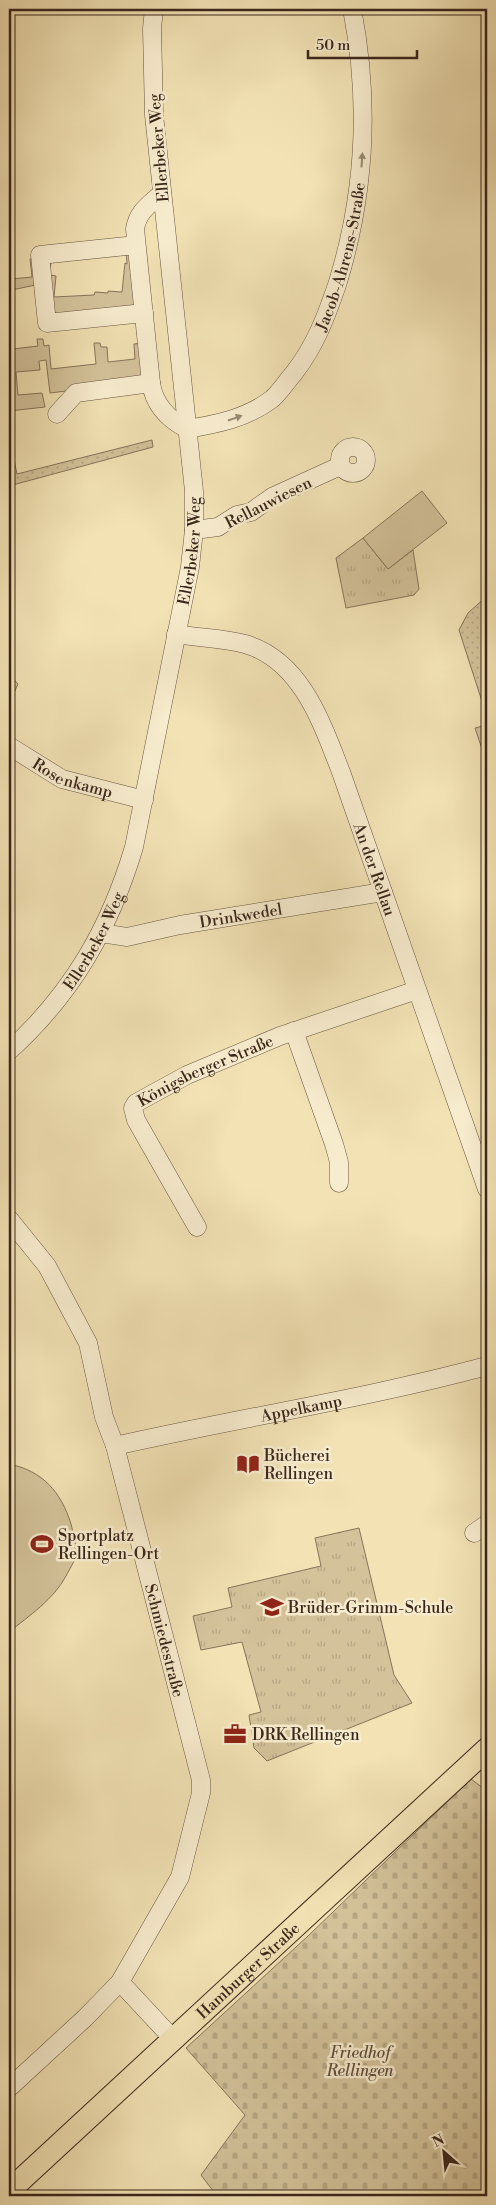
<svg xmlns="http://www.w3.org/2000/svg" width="496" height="2205" font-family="'Libre Bodoni',serif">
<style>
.grass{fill:url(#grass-dots);stroke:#86745b}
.cemetery{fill:url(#cemetery-stones);stroke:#86745b}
.park{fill:url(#park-tufts);stroke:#86745b}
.garden{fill:#d3c29a;stroke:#86745b}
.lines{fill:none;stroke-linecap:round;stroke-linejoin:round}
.minor-casing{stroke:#685542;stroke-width:19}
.major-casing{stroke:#3a261c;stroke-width:24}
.minor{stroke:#f7ecce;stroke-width:18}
.major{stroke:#f2e2b4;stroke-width:22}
.oneway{fill:#988975}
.labels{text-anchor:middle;stroke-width:5;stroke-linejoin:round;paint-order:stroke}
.street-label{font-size:16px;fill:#3a261c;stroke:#f7ecce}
.poi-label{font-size:16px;fill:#3a261c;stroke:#f7ecce;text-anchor:start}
.park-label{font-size:16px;font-style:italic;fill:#604d3c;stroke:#f7ecce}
</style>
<defs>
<pattern id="grass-dots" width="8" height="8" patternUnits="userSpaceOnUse" patternTransform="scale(1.25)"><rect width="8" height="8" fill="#d3c29a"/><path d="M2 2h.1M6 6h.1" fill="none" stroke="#b6a784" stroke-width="1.8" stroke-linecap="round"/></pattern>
<pattern id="cemetery-stones" width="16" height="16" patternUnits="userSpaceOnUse" patternTransform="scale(1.25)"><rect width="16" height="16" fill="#d3c29a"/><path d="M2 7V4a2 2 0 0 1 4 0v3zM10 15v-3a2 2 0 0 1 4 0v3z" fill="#b6a784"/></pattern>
<pattern id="park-tufts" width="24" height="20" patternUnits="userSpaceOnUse" patternTransform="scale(1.25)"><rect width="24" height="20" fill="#d3c29a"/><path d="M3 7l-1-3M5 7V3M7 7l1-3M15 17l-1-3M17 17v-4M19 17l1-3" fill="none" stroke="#b6a784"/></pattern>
</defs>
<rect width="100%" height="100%" fill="#f2e2b4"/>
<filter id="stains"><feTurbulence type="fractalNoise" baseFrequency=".004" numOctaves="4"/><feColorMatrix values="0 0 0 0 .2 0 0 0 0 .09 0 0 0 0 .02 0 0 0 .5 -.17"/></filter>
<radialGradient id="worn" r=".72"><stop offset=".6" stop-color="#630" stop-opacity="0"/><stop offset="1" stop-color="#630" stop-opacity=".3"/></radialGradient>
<path class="grass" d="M 9,435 L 17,474 L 152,440 L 153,447 L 9,486 Z
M 487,596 L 487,717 L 459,630 L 468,613 Z
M 9,674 L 18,684 L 9,704 Z
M 487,725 L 487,764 L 475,728 Z"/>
<path class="cemetery" d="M 471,1779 L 487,1791 L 487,2196 L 217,2196 L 201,2175 L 245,2115 L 186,2048 L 308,1936 Z"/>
<path class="park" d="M 363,538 L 388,569 L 413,550 L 419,589 L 414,595 L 346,608 L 336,558 Z
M 359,1528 L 394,1675 L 412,1703 L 267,1761 L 254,1748 L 249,1715 L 261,1712 L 242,1642 L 201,1650 L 193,1616 L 232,1607 L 228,1588 L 321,1566 L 315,1538 Z"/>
<path class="garden" d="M 126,250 L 131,253 L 135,309 L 51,318 L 46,262 L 51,260 L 50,275 L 56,276 L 54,297 L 94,295 L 95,292 L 108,293 L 108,291 L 122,292 L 125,263 L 127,264 Z
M 37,258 L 40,284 L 12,290 L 14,309 L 9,310 L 9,262 L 11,279 L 32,277 L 30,259 Z
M 9,323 L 13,349 L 38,346 L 37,339 L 43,339 L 44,346 L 49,345 L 51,369 L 96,364 L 94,343 L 100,343 L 101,347 L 107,347 L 108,362 L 135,359 L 134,344 L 143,343 L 145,374 L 139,382 L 50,393 L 46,360 L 39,361 L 40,370 L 16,372 L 18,395 L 42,393 L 45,407 L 9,411 Z
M 422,491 L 447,523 L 388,569 L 363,538 Z
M 9,1464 C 43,1471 61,1492 71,1524 C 73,1533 77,1546 76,1555 C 75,1561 69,1570 66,1576 C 54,1599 29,1616 9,1632 Z"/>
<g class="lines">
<defs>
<g id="minor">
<path id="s1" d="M 162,193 C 149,205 138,211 135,229 L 151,383 C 154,405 168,419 187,429 C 218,424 247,418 272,399 C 280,392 287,381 294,373 C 315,346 326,317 337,285 C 365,195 370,101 352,9"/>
<path d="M 136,245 L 40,255 L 47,323 L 144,313"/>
<path d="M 57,414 L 76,393 L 151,383"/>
<circle cx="353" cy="460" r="13"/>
<path d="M 194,530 L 218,527 L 237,515 L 251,512 L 272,497 L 340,466"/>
<path id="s2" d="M 176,634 C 199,638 223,638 245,644 C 301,660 322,723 341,772 L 487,1189"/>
<path id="s3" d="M 9,746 L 62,779 L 144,800"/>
<path id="s4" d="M 101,933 L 127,937 L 180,925 L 383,892"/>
<path d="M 294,1031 L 334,1144 L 339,1162 L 339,1183"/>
<path id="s5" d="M 9,1051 C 72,994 110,928 134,847 L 190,567 L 194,530 L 194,491 L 154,115 L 152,28 L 154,9"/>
<path id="s6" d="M 9,1219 L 47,1266 L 88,1343 L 104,1417 L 115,1446 L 201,1780 L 201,1793 L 180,1877 L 120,1982 L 85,2018 L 9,2088"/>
<path id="s7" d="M 197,1227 L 136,1120 L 133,1108 L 136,1103 L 187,1075 L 280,1036 L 417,990"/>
<path id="s8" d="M 115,1446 C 238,1418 364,1399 487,1366"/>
<path d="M 474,1533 L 487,1524"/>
<path d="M 120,1982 L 173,2039"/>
</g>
<g id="major">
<path id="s9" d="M 9,2191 L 487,1749"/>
</g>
</defs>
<use href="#minor" class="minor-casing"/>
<use href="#major" class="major-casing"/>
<use href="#minor" class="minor"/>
<use href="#major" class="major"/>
</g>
<defs><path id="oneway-solid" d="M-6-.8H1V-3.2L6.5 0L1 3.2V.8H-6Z" transform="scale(1.25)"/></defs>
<g class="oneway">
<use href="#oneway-solid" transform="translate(362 160) rotate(-86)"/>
<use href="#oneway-solid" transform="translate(235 418) rotate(-19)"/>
</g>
<defs>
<symbol id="library-bare" viewBox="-9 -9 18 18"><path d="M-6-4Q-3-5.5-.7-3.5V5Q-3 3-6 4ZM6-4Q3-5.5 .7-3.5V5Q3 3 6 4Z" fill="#8f2418" stroke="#f7ecce" stroke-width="2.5" paint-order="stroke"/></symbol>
<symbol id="stadium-bare" viewBox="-9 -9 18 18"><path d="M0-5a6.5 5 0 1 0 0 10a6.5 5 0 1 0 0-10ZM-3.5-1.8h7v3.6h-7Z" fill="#8f2418" stroke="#f7ecce" stroke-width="2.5" paint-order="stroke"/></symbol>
<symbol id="school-bare" viewBox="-9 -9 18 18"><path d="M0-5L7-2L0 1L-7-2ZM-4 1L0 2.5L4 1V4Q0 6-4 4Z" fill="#8f2418" stroke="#f7ecce" stroke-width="2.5" paint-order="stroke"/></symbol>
<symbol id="office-bare" viewBox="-9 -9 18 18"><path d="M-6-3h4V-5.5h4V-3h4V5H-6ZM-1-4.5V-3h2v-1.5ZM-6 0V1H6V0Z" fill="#8f2418" stroke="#f7ecce" stroke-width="2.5" paint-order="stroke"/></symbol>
</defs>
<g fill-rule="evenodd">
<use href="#library-bare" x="232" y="1448" width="32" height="32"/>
<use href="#stadium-bare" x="26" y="1528" width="32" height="32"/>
<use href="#school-bare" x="256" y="1591" width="32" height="32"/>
<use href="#office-bare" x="219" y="1718" width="32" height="32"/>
</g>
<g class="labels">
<g class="street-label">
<text transform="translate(158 148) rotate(-95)" y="6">Ellerbeker Weg</text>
<text dy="6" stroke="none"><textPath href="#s1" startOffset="514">Jacob-Ahrens-Straße</textPath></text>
<text transform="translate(268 502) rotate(-27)" y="6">Rellauwiesen</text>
<text dy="6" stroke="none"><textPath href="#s5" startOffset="544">Ellerbeker Weg</textPath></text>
<text dy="6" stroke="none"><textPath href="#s3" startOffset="72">Rosenkamp</textPath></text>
<text dy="6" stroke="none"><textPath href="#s2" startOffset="339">An der Rellau</textPath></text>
<text dy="6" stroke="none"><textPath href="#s4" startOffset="142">Drinkwedel</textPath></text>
<text dy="6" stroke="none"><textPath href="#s5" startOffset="140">Ellerbeker Weg</textPath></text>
<text dy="6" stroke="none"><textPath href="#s7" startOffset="218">Königsberger Straße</textPath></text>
<text dy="6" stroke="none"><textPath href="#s8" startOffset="190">Appelkamp</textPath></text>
<text dy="6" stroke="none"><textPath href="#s6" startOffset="455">Schmiedestraße</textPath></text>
<text dy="6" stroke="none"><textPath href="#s9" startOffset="325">Hamburger Straße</textPath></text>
</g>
<g class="poi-label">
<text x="264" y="1461">Bücherei<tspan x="264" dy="18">Rellingen</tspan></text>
<text x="58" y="1541">Sportplatz<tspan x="58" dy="18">Rellingen-Ort</tspan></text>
<text x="288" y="1613">Brüder-Grimm-Schule</text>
<text x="252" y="1740">DRK Rellingen</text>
</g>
<g class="park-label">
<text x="360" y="2058">Friedhof<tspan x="360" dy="18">Rellingen</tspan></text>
</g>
</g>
<rect width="496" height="2205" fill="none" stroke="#f2e2b4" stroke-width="30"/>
<rect x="10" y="10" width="476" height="2185" fill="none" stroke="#3a261c" stroke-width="2.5"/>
<rect x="15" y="15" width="466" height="2175" fill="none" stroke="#3a261c"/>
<g transform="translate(444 2152) rotate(333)" stroke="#f7ecce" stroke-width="4" paint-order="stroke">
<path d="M0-4L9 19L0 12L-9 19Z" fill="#3a261c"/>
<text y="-8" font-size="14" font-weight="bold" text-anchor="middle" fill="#3a261c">N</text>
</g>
<path d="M308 50v8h109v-8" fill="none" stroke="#3a261c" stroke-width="2.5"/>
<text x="316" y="50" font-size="15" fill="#3a261c" stroke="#f7ecce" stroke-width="4" paint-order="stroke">50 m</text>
<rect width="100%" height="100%" filter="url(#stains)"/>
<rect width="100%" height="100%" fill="url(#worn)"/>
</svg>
